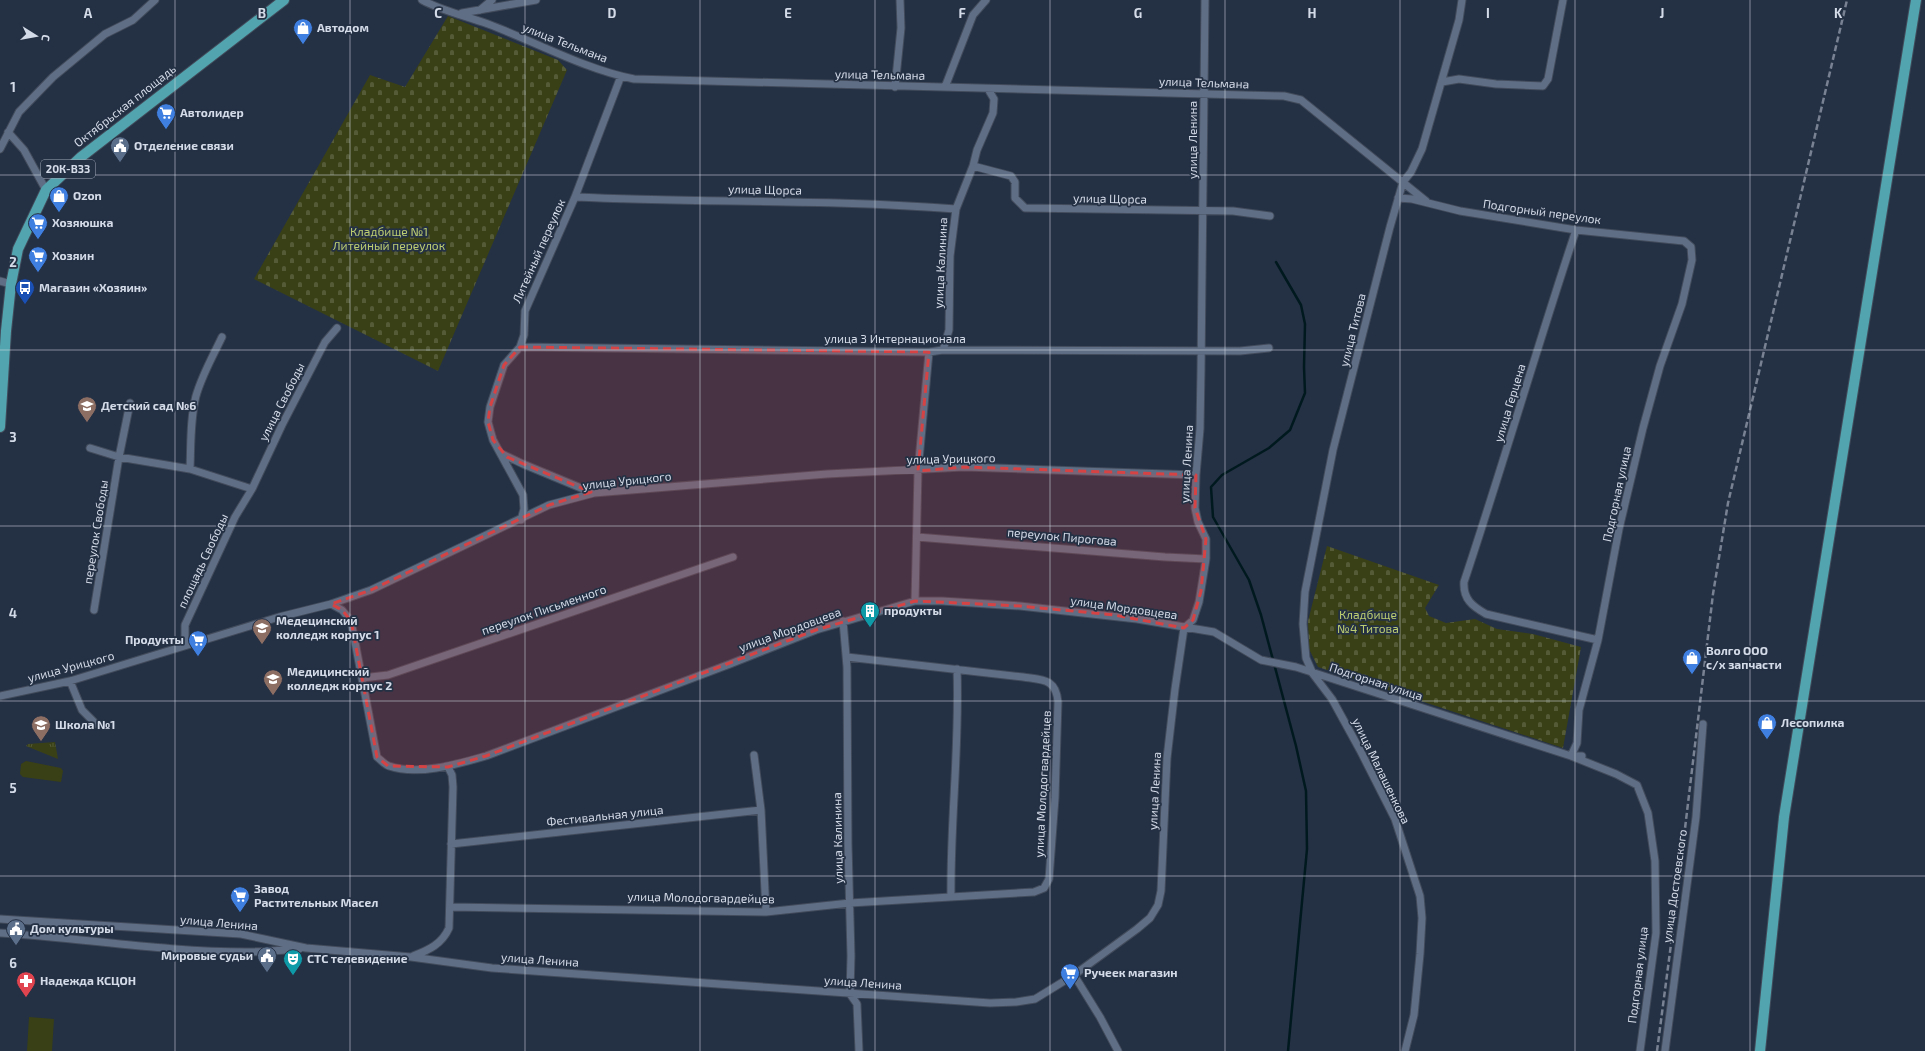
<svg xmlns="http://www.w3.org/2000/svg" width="1925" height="1051" font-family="'Exo 2',sans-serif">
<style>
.grass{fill:url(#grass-tufts)}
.cemetery{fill:url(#cemetery-stones)}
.park{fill:#394015}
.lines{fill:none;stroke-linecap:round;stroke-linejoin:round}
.stream{stroke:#00191f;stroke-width:2.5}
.minor-casing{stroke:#414b5b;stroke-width:9}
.primary-casing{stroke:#414b5b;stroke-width:12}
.minor{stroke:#606e85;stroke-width:7}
.primary{stroke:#52a5ae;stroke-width:10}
.rail{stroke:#788293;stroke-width:2.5;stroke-dasharray:6 3;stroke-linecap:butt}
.marked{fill:#d64345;fill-opacity:0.2;stroke:#d64345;stroke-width:3;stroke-dasharray:8 5;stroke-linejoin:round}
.grid{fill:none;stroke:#d4dbe8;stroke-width:1;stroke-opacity:0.55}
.labels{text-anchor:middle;stroke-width:3.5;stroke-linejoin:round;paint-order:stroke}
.shield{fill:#243044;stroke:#9fa8b7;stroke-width:1}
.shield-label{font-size:11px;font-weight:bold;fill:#d4dbe8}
.poi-label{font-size:12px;font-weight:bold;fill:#d4dbe8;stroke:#243044;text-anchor:start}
.street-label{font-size:12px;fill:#d4dbe8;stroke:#243044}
.park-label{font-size:12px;fill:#bdce71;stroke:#243044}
.grid-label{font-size:13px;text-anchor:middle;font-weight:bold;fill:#d4dbe8;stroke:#243044;stroke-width:3.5;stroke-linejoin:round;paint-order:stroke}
</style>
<defs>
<pattern id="grass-tufts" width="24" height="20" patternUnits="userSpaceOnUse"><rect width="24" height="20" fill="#394015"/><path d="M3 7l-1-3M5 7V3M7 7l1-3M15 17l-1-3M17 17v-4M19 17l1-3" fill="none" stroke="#555b37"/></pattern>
<pattern id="cemetery-stones" width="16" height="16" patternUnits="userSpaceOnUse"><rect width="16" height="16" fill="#394015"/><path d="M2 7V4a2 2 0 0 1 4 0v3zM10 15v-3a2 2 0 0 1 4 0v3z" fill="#555b37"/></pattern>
</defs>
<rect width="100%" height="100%" fill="#243044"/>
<path class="grass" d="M 55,742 L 58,759 L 26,746 L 28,744 Z"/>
<path class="cemetery" d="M 448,16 L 558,60 L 567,70 L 438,371 L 254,279 L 370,75 L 405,87 Z
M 1327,546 L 1439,585 L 1425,608 L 1429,616 L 1446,623 L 1475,619 L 1497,629 L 1533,634 L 1581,647 L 1563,748 L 1318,667 L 1309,649 L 1308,621 Z"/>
<path class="park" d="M 26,761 L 61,768 L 63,771 L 61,782 L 23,777 L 20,774 L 21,764 Z
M 29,1017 L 54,1019 L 52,1051 L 27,1051 Z"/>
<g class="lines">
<path class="stream" d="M 1276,262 L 1301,305 L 1305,324 L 1304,367 L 1305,393 L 1290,430 L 1269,448 L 1222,475 L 1211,487 L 1213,517 L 1249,580 L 1261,615 L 1296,746 L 1306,791 L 1307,849 L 1288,1051"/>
<defs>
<path id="minor" d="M 422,0 C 442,11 466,16 488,24 C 536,42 584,69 634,79 L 1284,96 L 1301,100 L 1426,201
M 480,10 L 492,0
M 462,13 L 536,0
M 1442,82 L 1459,79 L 1496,84 L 1543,86 L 1548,79 L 1563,0
M 895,87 L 901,28 L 900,0
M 945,87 L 973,15 L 986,0
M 8,132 L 24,150 L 46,190
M 0,149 L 19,112 L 53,77 L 105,34 L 133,20 L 155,0
M 973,166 L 1011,176 L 1015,182 L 1015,198 L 1025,208 L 1233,211 L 1270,216
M 575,197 C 702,203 829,199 956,209
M 1398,198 L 1412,199 L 1460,211 L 1576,230 L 1684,241 L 1691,247 L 1692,260 L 1682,304 L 1660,366 L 1643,428 L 1619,529 L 1598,640 L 1579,710 L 1577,743 L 1571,756 L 1616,774 L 1637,785 L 1648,813 L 1655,861 L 1656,933 L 1640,1051
M 1576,230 C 1537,347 1503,465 1464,582 C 1463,599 1472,606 1486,614 L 1598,640
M 0,281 L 11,284
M 520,347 L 929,352 L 943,350 L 1240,351 L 1269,348
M 943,350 L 949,330 L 950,256 L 956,209 L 973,166 L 977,150 L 993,113 L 994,99 L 988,89
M 90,448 L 119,457 L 190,469 L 252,489
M 502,454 L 523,464 L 593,493
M 190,469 C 191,445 190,419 196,396 C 202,375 213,356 222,337
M 521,520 L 524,509 L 523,495 L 493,440 L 488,422 L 490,407 L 504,365 L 520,347 L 524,335 L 525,311 L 575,197 L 621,76
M 917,537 L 1165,557 L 1206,559
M 915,601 L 918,471 L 929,352
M 331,604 L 342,610 L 351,621 L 377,757 C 381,760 385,765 389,766 C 418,776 458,764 486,756 L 730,664 L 816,630 L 915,601 L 942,601 L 1020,606 L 1137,619 L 1214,632 L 1261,660 L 1296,667 L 1571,756 L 1582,756
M 94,610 L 119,457 L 130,403
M 843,621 L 847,667 L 848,844 L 851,956 L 850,994 L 857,1004 L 859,1051
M 185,645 L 185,625 L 235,517 L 252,489 L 282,425 L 325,342 L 337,328
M 362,678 L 388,675 L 733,557
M 70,681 L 82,710 L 96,724
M 0,696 L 70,681 L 279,617 L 331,604 L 371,590 L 549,505 L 594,493 L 827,474 L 964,467 L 1196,475
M 754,755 L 761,810 L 766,912
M 451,844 L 761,810
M 951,897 C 950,821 960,745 957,669
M 451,907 L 766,912 L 850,903 L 1034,892 L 1044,888 L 1049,879 L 1055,798 L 1058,702 C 1056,678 1042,680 1023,677 L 847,657
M 0,919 L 241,934 L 306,948 L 411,957 L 492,968 L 990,1003 L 1016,1002 L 1035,999 L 1074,975 L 1137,929 L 1150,918 L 1158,905 L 1161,891 L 1167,758 L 1175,689 L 1184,628 L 1193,620 L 1199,602 L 1206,559 L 1206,539 L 1198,522 L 1195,508 L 1196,475 L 1200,429 L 1201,370 L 1205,0
M 0,933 C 82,938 165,952 247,952 C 264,952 282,950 299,949
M 413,956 C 429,950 442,944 449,928 L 453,787 L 452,775 L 448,767
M 1074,975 L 1100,1017 L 1118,1051
M 1405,1051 L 1414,1015 L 1420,954 L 1422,918 L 1420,896 L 1395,819 L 1360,750 L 1332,699 L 1313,674 L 1306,658 L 1303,624 L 1305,592 L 1333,450 L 1390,227 L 1403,182 L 1411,172 L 1422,149 L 1459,20 L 1462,0
M 1665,1051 L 1696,817 L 1703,724"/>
<path id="primary" d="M 0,427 L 6,331 L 11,284 L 18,249 L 46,190 L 81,157 L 284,0
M 1760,1051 L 1784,817 L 1916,0"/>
</defs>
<use href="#minor" class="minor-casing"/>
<use href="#primary" class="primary-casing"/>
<use href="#minor" class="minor"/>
<use href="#primary" class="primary"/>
<path class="rail" d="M 1657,1051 L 1673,929 L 1713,594 L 1728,503 L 1847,0"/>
</g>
<path class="marked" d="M 520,347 L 929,352 L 918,471 L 964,467 L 1196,475 L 1195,508 L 1206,539 L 1201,591 L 1193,620 L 1184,628 L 1114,615 L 1020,606 L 915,601 L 816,630 L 486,756 L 448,767 L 388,766 L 377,757 L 351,621 L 342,610 L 331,604 L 371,590 L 549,505 L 591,492 L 507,457 L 493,440 L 488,422 L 490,407 L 504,365 Z"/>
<path class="grid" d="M 175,0 L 175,1051M 350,0 L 350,1051M 525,0 L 525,1051M 700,0 L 700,1051M 875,0 L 875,1051M 1050,0 L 1050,1051M 1225,0 L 1225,1051M 1400,0 L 1400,1051M 1575,0 L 1575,1051M 1750,0 L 1750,1051M 0,175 L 1925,175M 0,350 L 1925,350M 0,526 L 1925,526M 0,701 L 1925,701M 0,876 L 1925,876"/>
<defs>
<symbol id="shop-pin" viewBox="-11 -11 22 30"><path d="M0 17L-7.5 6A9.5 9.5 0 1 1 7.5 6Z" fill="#3f7fe0" stroke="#243044"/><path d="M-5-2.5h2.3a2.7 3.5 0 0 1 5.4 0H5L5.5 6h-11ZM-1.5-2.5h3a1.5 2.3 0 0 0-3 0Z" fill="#fff"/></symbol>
<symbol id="supermarket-pin" viewBox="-11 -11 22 30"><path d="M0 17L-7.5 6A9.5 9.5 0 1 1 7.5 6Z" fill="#3f7fe0" stroke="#243044"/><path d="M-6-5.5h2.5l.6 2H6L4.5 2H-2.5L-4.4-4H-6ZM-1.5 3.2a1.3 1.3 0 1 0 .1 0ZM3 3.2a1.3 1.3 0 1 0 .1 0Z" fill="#fff"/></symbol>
<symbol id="civic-pin" viewBox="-11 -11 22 30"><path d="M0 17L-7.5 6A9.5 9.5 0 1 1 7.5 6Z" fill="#5c6f8a" stroke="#243044"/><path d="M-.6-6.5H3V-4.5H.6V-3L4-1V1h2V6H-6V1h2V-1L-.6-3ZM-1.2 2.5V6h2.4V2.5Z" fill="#fff"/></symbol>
<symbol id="bus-pin" viewBox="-11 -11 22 30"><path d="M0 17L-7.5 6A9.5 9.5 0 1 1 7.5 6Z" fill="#1a4fb4" stroke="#243044"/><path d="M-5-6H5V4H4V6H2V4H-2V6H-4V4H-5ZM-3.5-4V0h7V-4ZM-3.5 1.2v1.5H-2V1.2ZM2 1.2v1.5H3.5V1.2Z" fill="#fff"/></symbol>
<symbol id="school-pin" viewBox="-11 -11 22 30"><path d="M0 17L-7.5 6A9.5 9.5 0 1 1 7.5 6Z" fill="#8d6e63" stroke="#243044"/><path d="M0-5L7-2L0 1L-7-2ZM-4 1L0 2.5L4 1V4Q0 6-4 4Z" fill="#fff"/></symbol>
<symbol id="building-pin" viewBox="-11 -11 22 30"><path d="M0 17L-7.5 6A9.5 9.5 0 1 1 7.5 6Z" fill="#0f9aa8" stroke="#243044"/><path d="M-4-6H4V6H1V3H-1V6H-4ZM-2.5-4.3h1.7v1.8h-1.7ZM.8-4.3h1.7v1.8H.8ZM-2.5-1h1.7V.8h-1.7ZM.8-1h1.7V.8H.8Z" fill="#fff"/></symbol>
<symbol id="university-pin" viewBox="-11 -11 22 30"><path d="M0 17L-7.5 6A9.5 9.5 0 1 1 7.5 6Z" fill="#8d6e63" stroke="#243044"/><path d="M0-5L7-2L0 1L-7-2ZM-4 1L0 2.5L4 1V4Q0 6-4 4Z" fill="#fff"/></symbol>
<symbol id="theatre-pin" viewBox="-11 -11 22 30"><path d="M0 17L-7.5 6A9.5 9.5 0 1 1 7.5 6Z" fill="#0f9aa8" stroke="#243044"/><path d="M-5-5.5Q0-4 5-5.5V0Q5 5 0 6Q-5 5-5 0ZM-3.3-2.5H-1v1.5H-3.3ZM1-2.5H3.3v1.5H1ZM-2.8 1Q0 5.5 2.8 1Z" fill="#fff"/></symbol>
<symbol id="pharmacy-pin" viewBox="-11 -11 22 30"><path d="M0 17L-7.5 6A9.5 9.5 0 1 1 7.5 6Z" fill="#e0444e" stroke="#243044"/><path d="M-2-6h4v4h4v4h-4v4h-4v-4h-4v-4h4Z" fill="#fff"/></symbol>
</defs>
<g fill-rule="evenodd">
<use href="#shop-pin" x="292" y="17" width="22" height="30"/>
<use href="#supermarket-pin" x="155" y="102" width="22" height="30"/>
<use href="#civic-pin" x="109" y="135" width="22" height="30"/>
<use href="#shop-pin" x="48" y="185" width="22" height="30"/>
<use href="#supermarket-pin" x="27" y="212" width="22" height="30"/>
<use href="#supermarket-pin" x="27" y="245" width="22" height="30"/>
<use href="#bus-pin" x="14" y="277" width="22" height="30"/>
<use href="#school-pin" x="76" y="395" width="22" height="30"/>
<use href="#building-pin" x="859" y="600" width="22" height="30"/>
<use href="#university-pin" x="251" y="617" width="22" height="30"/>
<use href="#supermarket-pin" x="187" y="629" width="22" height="30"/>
<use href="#shop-pin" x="1681" y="647" width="22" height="30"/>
<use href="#university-pin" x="262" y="668" width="22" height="30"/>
<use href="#shop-pin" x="1756" y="712" width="22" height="30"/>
<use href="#school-pin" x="30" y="714" width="22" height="30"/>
<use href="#supermarket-pin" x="229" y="885" width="22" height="30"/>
<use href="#civic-pin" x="5" y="918" width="22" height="30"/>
<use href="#civic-pin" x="256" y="945" width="22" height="30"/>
<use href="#theatre-pin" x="282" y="948" width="22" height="30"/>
<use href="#supermarket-pin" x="1059" y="962" width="22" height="30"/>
<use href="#pharmacy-pin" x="15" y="970" width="22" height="30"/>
</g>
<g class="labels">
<rect class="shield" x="41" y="160" width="54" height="18" rx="3"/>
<g class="shield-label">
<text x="68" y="173">20К-В33</text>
</g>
<g class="poi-label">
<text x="317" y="32">Автодом</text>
<text x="180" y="117">Автолидер</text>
<text x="134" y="150">Отделение связи</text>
<text x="73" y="200">Ozon</text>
<text x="52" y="227">Хозяюшка</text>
<text x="52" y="260">Хозяин</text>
<text x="39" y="292">Магазин «Хозяин»</text>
<text x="101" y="410">Детский сад №6</text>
<text x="884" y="615">продукты</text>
<text x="276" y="625">Медецинский<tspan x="276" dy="14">колледж корпус 1</tspan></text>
<text x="184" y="644" text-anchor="end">Продукты</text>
<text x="1706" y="655">Волго ООО<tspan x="1706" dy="14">с/х запчасти</tspan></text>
<text x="287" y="676">Медицинский<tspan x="287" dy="14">колледж корпус 2</tspan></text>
<text x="1781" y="727">Лесопилка</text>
<text x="55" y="729">Школа №1</text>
<text x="254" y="893">Завод<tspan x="254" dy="14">Растительных Масел</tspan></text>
<text x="30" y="933">Дом культуры</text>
<text x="253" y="960" text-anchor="end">Мировые судьи</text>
<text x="307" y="963">СТС телевидение</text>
<text x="1084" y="977">Ручеек магазин</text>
<text x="40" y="985">Надежда КСЦОН</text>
</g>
<g class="street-label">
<text transform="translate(565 43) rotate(21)" y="4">улица Тельмана</text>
<text transform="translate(880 75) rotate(1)" y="4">улица Тельмана</text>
<text transform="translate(1204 83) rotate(2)" y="4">улица Тельмана</text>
<text transform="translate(125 106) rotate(-38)" y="4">Октябрьская площадь</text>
<text transform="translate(1193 140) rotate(-90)" y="4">улица Ленина</text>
<text transform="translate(765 190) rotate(1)" y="4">улица Щорса</text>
<text transform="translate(1110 199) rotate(1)" y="4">улица Щорса</text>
<text transform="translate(1542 212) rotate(8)" y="4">Подгорный переулок</text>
<text transform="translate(539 251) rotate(-66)" y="4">Литейный переулок</text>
<text transform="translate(941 263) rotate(-87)" y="4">улица Калинина</text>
<text transform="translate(1353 330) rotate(-76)" y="4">улица Титова</text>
<text x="895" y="343">улица 3 Интернационала</text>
<text transform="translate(282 402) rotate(-63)" y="4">улица Свободы</text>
<text transform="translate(1510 403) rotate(-73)" y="4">улица Герцена</text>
<text transform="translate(951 459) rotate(-1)" y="4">улица Урицкого</text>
<text transform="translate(1187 464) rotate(-87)" y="4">улица Ленина</text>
<text transform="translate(627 481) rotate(-6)" y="4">улица Урицкого</text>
<text transform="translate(1617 494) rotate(-78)" y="4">Подгорная улица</text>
<text transform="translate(96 532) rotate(-81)" y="4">переулок Свободы</text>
<text transform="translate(1062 537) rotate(5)" y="4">переулок Пирогова</text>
<text transform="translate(203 561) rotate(-65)" y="4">площадь Свободы</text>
<text transform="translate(1124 608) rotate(8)" y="4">улица Мордовцева</text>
<text transform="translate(544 610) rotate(-19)" y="4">переулок Письменного</text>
<text transform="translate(790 630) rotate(-20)" y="4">улица Мордовцева</text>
<text transform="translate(71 667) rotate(-15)" y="4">улица Урицкого</text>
<text transform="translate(1376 682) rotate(18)" y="4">Подгорная улица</text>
<text transform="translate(1381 771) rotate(64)" y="4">улица Малашенкова</text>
<text transform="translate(1043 784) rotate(-87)" y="4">улица Молодогвардейцев</text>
<text transform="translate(1155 791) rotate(-87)" y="4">улица Ленина</text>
<text transform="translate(605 816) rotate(-6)" y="4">Фестивальная улица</text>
<text transform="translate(838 838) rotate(-91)" y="4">улица Калинина</text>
<text transform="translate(1675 886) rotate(-82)" y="4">улица Достоевского</text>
<text transform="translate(701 898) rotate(1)" y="4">улица Молодогвардейцев</text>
<text transform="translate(219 923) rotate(5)" y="4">улица Ленина</text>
<text transform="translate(540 960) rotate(4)" y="4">улица Ленина</text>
<text transform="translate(1638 975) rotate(-83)" y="4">Подгорная улица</text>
<text transform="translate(863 983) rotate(4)" y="4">улица Ленина</text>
</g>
<g class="park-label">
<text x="389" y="236">Кладбище №1<tspan x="389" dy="14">Литейный переулок</tspan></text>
<text x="1368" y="619">Кладбище<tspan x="1368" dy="14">№4 Титова</tspan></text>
</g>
</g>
<g class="grid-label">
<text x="88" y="18">A</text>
<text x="262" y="18">B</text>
<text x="438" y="18">C</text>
<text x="612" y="18">D</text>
<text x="788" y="18">E</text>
<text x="962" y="18">F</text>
<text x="1138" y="18">G</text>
<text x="1312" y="18">H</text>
<text x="1488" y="18">I</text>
<text x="1662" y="18">J</text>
<text x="1838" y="18">K</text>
<text x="13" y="92">1</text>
<text x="13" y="267">2</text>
<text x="13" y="442">3</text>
<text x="13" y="618">4</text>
<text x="13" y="793">5</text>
<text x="13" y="968">6</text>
</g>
<g transform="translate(36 36) rotate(101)" stroke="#243044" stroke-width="3" paint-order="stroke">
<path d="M0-3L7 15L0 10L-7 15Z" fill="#d4dbe8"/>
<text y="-6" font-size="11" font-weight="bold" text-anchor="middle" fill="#d4dbe8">С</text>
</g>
</svg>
